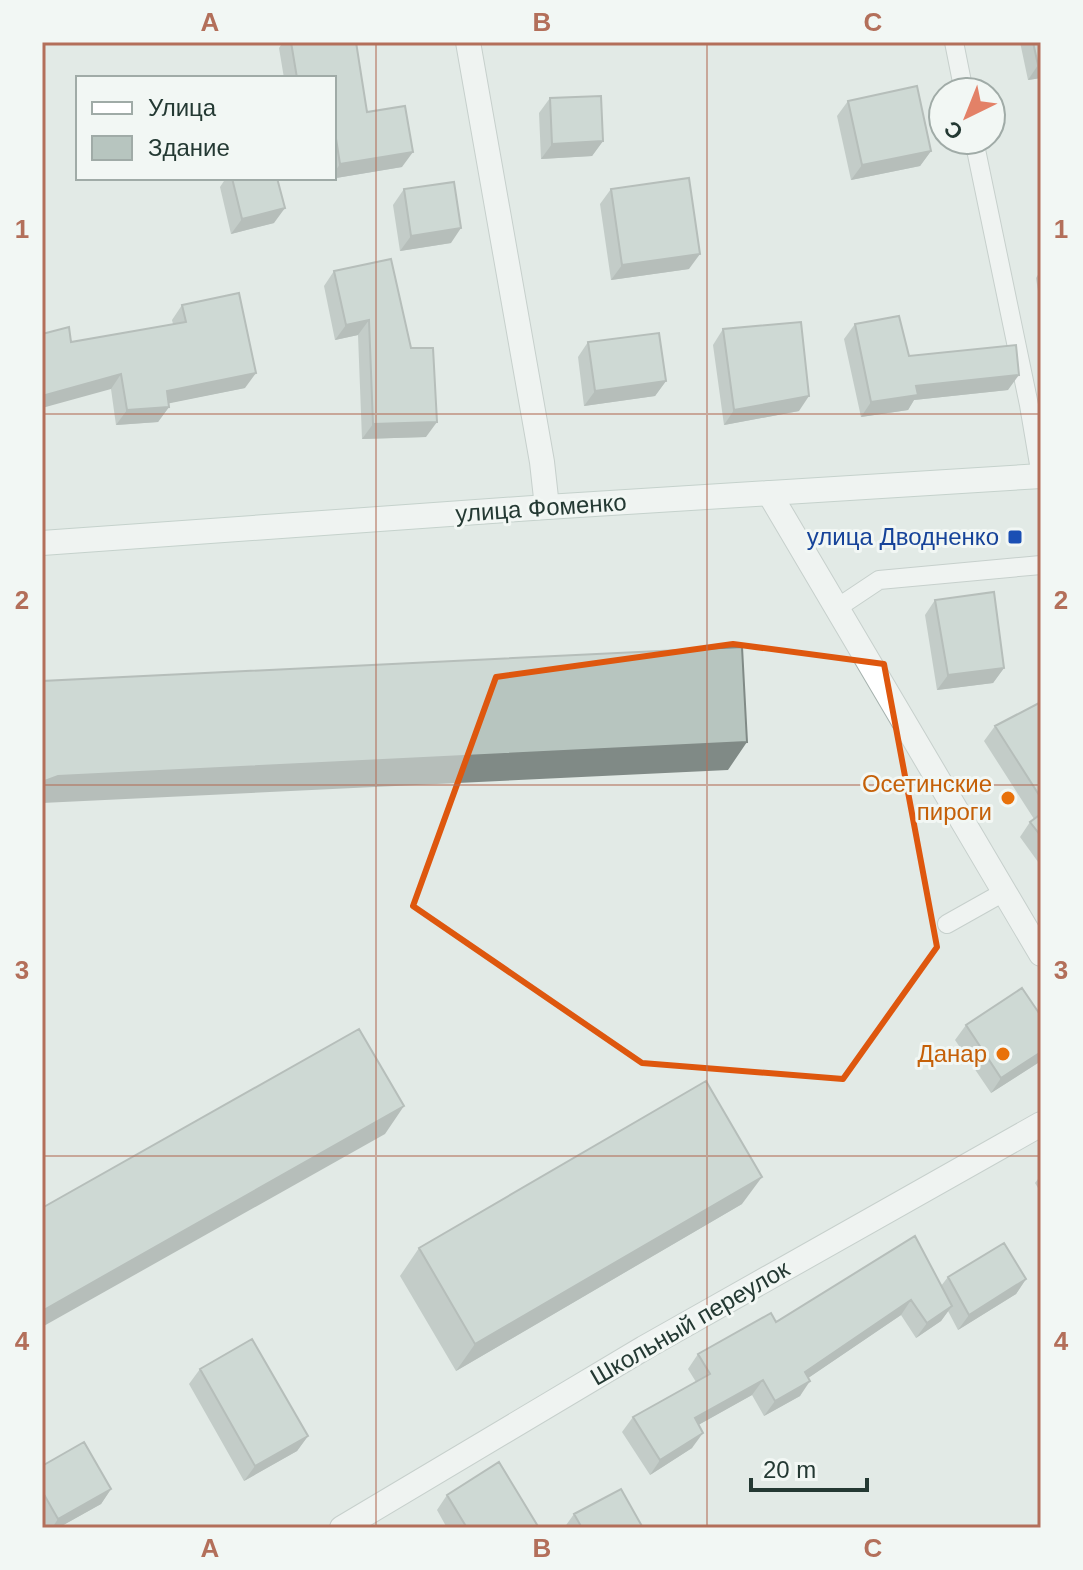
<svg xmlns="http://www.w3.org/2000/svg" width="1083" height="1570" font-family="Arial,sans-serif">
<style>
.lines{fill:none;stroke-linecap:round;stroke-linejoin:round}
.service-casing{stroke:#a5b1ad;stroke-width:20}
.minor-casing{stroke:#a5b1ad;stroke-width:26}
.tertiary-casing{stroke:#a5b1ad;stroke-width:26}
.secondary-casing{stroke:#a2b5ad;stroke-width:26}
.service{stroke:#fff;stroke-width:18}
.minor{stroke:#fff;stroke-width:24}
.tertiary{stroke:#fff;stroke-width:24}
.secondary{stroke:#fff;stroke-width:24}
.wall{fill:#9da9a4}
.shaded-wall{fill:#808a86}
.building{fill:#b7c5bf;stroke:#808a86;stroke-width:2}
.marked{fill:none;stroke:#de570e;stroke-width:6;stroke-linejoin:round}
.grid{fill:none;stroke:#b36f5a;stroke-width:2;stroke-opacity:0.55}
.transit-dot{fill:#1a4fb4;stroke:#f2f7f4;stroke-width:3}
.food-dot{fill:#e8710a;stroke:#f2f7f4;stroke-width:3}
.labels{text-anchor:middle;stroke-width:6;stroke-linejoin:round;paint-order:stroke}
.street-label{font-size:24px;fill:#243933;stroke:#f2f7f4}
.transit-label{font-size:24px;fill:#164399;stroke:#f2f7f4;text-anchor:end}
.food-label{font-size:24px;fill:#c56008;stroke:#f2f7f4;text-anchor:end}
.neatline{fill:none;stroke:#b36f5a;stroke-width:3}
.grid-label{font-size:26px;text-anchor:middle;font-weight:bold;fill:#b36f5a}
</style>
<rect width="100%" height="100%" fill="#e2eae6"/>
<g class="lines">
<defs>
<path id="service" d="M 954,42 L 964,92
M 974,140 L 1029,405 L 1041,476
M 837,608 L 879,580 L 1041,565
M 947,924 L 1004,892"/>
<path id="minor" d="M 468,42 L 542,462 L 547,507
M 342,1528 L 644,1348 L 1041,1124"/>
<path id="tertiary" d="M 769,493 L 1041,954"/>
<path id="secondary" d="M 42,543 L 547,507 L 1041,476"/>
</defs>
<use href="#service" class="service-casing"/>
<use href="#minor" class="minor-casing"/>
<use href="#tertiary" class="tertiary-casing"/>
<use href="#secondary" class="secondary-casing"/>
<use href="#service" class="service"/>
<use href="#minor" class="minor"/>
<use href="#tertiary" class="tertiary"/>
<use href="#secondary" class="secondary"/>
</g>
<path class="wall" d="M 283,42 L 356,42 L 367,112 L 402,167 L 330,179 L 330,178 L 334,178 L 334,78 L 284,78 L 279,48 Z
M 1020,42 L 1041,42 L 1041,78 L 1028,80 Z
M 550,98 L 603,141 L 592,156 L 541,159 L 539,113 Z
M 848,101 L 931,151 L 920,166 L 851,180 L 837,116 Z
M 226,178 L 277,178 L 274,223 L 231,234 L 220,187 Z
M 404,189 L 451,243 L 400,251 L 393,205 Z
M 611,189 L 689,269 L 611,280 L 600,204 Z
M 1041,270 L 1041,310 L 1036,278 Z
M 334,271 L 411,348 L 426,437 L 362,439 L 358,335 L 335,340 L 324,286 Z
M 182,305 L 245,388 L 168,403 L 169,407 L 158,422 L 116,425 L 111,389 L 71,342 L 173,324 L 172,320 Z
M 855,324 L 909,356 L 1008,390 L 914,400 L 908,410 L 861,417 L 844,339 Z
M 723,329 L 799,411 L 724,425 L 713,345 Z
M 588,342 L 666,381 L 655,396 L 584,406 L 578,357 Z
M 935,600 L 1004,668 L 993,683 L 937,690 L 925,615 Z
M 1041,702 L 1041,866 L 1020,837 L 1030,822 L 1034,819 L 984,741 L 995,726 Z
M 1041,1016 L 1041,1061 L 991,1093 L 955,1040 L 966,1025 Z
M 1041,1175 L 1041,1193 L 1035,1183 Z
M 742,1204 L 456,1371 L 400,1276 L 419,1248 Z
M 948,1277 L 1026,1279 L 1016,1294 L 958,1330 L 948,1311 L 941,1321 L 916,1338 L 901,1315 L 808,1378 L 800,1396 L 764,1416 L 752,1395 L 698,1425 L 692,1448 L 650,1475 L 622,1432 L 633,1417 L 696,1382 L 688,1369 L 698,1354 L 776,1322 L 941,1286 Z
M 200,1369 L 308,1436 L 297,1451 L 244,1481 L 189,1384 Z
M 42,1466 L 111,1489 L 101,1504 L 58,1528 L 44,1528 L 42,1525 Z
M 447,1495 L 539,1528 L 447,1528 L 437,1510 Z
M 574,1514 L 643,1528 L 564,1528 Z"/>
<path class="shaded-wall" d="M 1038,65 L 1041,65 L 1041,78 L 1028,80 Z
M 603,141 L 592,156 L 541,159 L 552,144 Z
M 931,151 L 920,166 L 851,180 L 862,165 Z
M 413,152 L 402,167 L 330,179 L 334,178 L 334,173 L 340,164 Z
M 285,208 L 274,223 L 231,234 L 242,219 Z
M 461,228 L 451,243 L 400,251 L 411,236 Z
M 700,254 L 689,269 L 611,280 L 622,265 Z
M 369,320 L 358,335 L 335,340 L 346,325 Z
M 256,373 L 245,388 L 156,406 L 167,391 Z
M 121,374 L 111,389 L 42,408 L 42,396 Z
M 1019,375 L 1008,390 L 914,400 L 908,410 L 861,417 L 871,402 L 916,386 Z
M 666,381 L 655,396 L 584,406 L 595,391 Z
M 809,396 L 799,411 L 724,425 L 734,410 Z
M 169,407 L 158,422 L 116,425 L 127,410 Z
M 437,422 L 426,437 L 362,439 L 373,424 Z
M 1004,668 L 993,683 L 937,690 L 948,675 Z
M 747,742 L 728,770 L 42,803 L 42,782 L 58,776 Z
M 1041,1052 L 1041,1061 L 991,1093 L 1001,1078 Z
M 404,1106 L 385,1134 L 42,1327 L 42,1311 Z
M 762,1177 L 742,1204 L 456,1371 L 475,1344 Z
M 1026,1279 L 1016,1294 L 958,1330 L 969,1315 Z
M 911,1300 L 901,1315 L 795,1387 L 805,1372 Z
M 952,1306 L 941,1321 L 916,1338 L 927,1323 Z
M 763,1380 L 752,1395 L 684,1433 L 695,1418 Z
M 810,1381 L 800,1396 L 764,1416 L 775,1401 Z
M 703,1433 L 692,1448 L 650,1475 L 660,1460 Z
M 308,1436 L 297,1451 L 244,1481 L 255,1466 Z
M 111,1489 L 101,1504 L 58,1528 L 52,1528 L 58,1519 Z"/>
<path class="building" d="M 291,42 L 356,42 L 367,112 L 405,106 L 413,152 L 340,164 L 334,126 L 334,78 L 297,78 Z
M 1033,42 L 1041,42 L 1041,65 L 1038,65 Z
M 917,86 L 931,151 L 862,165 L 848,101 Z
M 601,96 L 603,141 L 552,144 L 550,98 Z
M 232,178 L 277,178 L 285,208 L 242,219 Z
M 689,178 L 700,254 L 622,265 L 611,189 Z
M 454,182 L 461,228 L 411,236 L 404,189 Z
M 391,259 L 411,348 L 433,348 L 437,422 L 373,424 L 369,320 L 346,325 L 334,271 Z
M 239,293 L 256,373 L 167,391 L 169,407 L 127,410 L 121,374 L 42,396 L 42,334 L 69,327 L 71,342 L 186,322 L 182,305 Z
M 899,316 L 909,356 L 1016,345 L 1019,375 L 916,386 L 918,395 L 871,402 L 855,324 Z
M 801,322 L 809,396 L 734,410 L 723,329 Z
M 659,333 L 666,381 L 595,391 L 588,342 Z
M 994,592 L 1004,668 L 948,675 L 935,600 Z
M 742,647 L 747,742 L 58,776 L 42,782 L 42,681 Z
M 1041,702 L 1041,798 L 995,726 Z
M 1041,814 L 1041,836 L 1030,822 Z
M 1022,988 L 1041,1016 L 1041,1052 L 1001,1078 L 966,1025 Z
M 359,1029 L 404,1106 L 42,1311 L 42,1208 Z
M 706,1081 L 762,1177 L 475,1344 L 419,1248 Z
M 915,1236 L 952,1306 L 927,1323 L 911,1300 L 805,1372 L 810,1381 L 775,1401 L 763,1380 L 695,1418 L 703,1433 L 660,1460 L 633,1417 L 710,1374 L 698,1354 L 771,1313 L 776,1322 Z
M 1004,1243 L 1026,1279 L 969,1315 L 948,1277 Z
M 252,1339 L 308,1436 L 255,1466 L 200,1369 Z
M 84,1442 L 111,1489 L 58,1519 L 42,1491 L 42,1466 Z
M 499,1462 L 539,1528 L 467,1528 L 447,1495 Z
M 621,1489 L 643,1528 L 582,1528 L 574,1514 Z"/>
<path d="M0 0H1083V1570H0ZM 733,644 L 884,664 L 937,947 L 843,1079 L 642,1063 L 413,906 L 496,677 Z" fill="#e2eae6" fill-opacity=".55" fill-rule="evenodd"/>
<path class="marked" d="M 733,644 L 884,664 L 937,947 L 843,1079 L 642,1063 L 413,906 L 496,677 Z"/>
<path class="grid" d="M 376,42 L 376,1528M 707,42 L 707,1528M 42,414 L 1041,414M 42,785 L 1041,785M 42,1156 L 1041,1156"/>
<rect class="transit-dot" x="1007" y="529" width="16" height="16" rx="4"/>
<g class="food-dot">
<circle cx="1008" cy="798" r="8"/>
<circle cx="1003" cy="1054" r="8"/>
</g>
<g class="labels">
<g class="street-label">
<text transform="translate(541 508) rotate(-4)" y="8">улица Фоменко</text>
<text transform="translate(690 1323) rotate(-30)" y="8">Школьный переулок</text>
</g>
<g class="transit-label">
<text x="999" y="545">улица Дводненко</text>
</g>
<g class="food-label">
<text x="992" y="792">Осетинские<tspan x="992" dy="28">пироги</tspan></text>
<text x="987" y="1062">Данар</text>
</g>
</g>
<rect width="1083" height="1570" fill="none" stroke="#f2f7f4" stroke-width="88"/>
<rect x="76" y="76" width="260" height="104" fill="#f2f7f4" stroke="#a0aba7" stroke-width="2"/>
<rect x="92" y="102" width="40" height="12" fill="#ffffff" stroke="#a0aba7" stroke-width="2"/>
<text x="148" y="116" font-size="24" fill="#243933">Улица</text>
<rect x="92" y="136" width="40" height="24" fill="#b7c5bf" stroke="#a0aba7" stroke-width="2"/>
<text x="148" y="156" font-size="24" fill="#243933">Здание</text>
<g transform="translate(967 116) rotate(223)"><circle r="38" fill="#f2f7f4" stroke="#a0aba7" stroke-width="2"/>
<path d="M0-6L14 30L0 20L-14 30Z" fill="#e38167"/>
<text y="-12" font-size="22" font-weight="bold" text-anchor="middle" fill="#243933">С</text>
</g>
<path d="M751 1478v12h116v-12" fill="none" stroke="#243933" stroke-width="4"/>
<text x="763" y="1478" font-size="24" fill="#243933" stroke="#f2f7f4" stroke-width="6" paint-order="stroke">20 m</text>
<rect x="44" y="44" width="995" height="1482" class="neatline"/>
<g class="grid-label">
<text x="210" y="31">A</text>
<text x="542" y="31">B</text>
<text x="873" y="31">C</text>
<text x="22" y="238">1</text>
<text x="1061" y="238">1</text>
<text x="22" y="609">2</text>
<text x="1061" y="609">2</text>
<text x="22" y="979">3</text>
<text x="1061" y="979">3</text>
<text x="22" y="1350">4</text>
<text x="1061" y="1350">4</text>
<text x="210" y="1557">A</text>
<text x="542" y="1557">B</text>
<text x="873" y="1557">C</text>
</g>
</svg>
